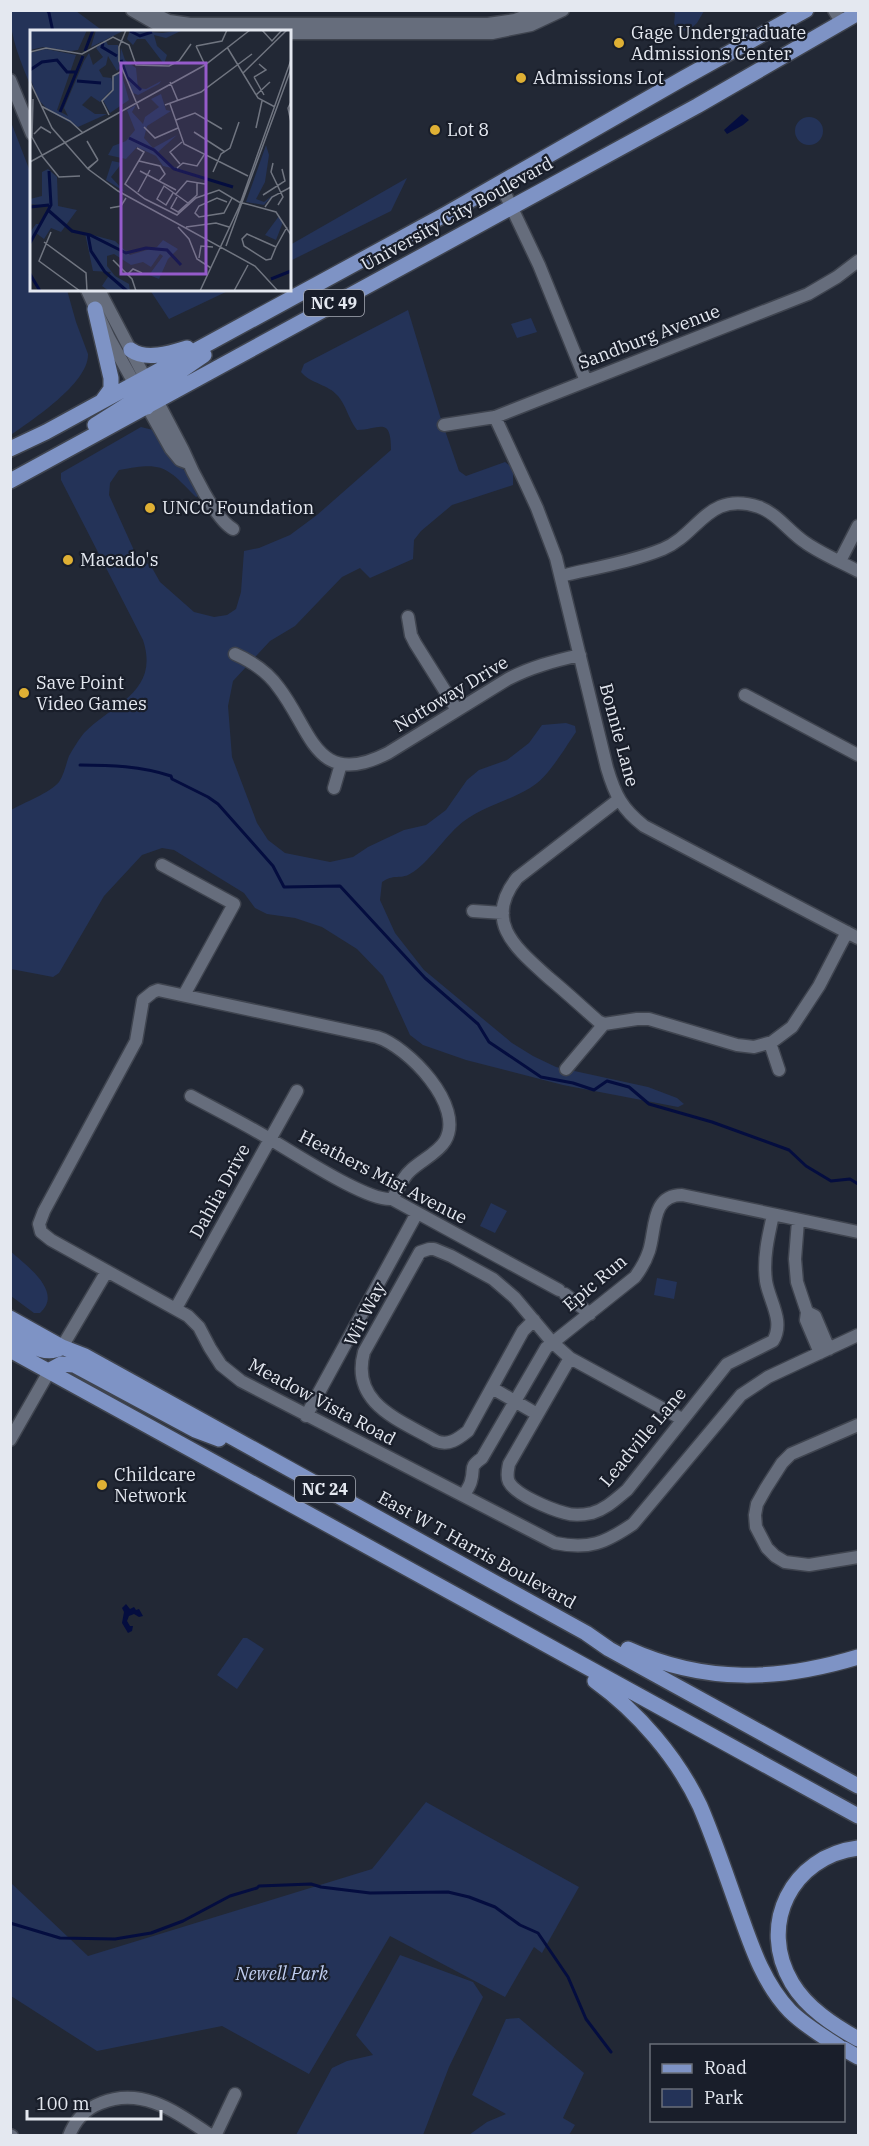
<svg xmlns="http://www.w3.org/2000/svg" width="869" height="2146" font-family="'IBM Plex Serif',serif">
<style>
.green{fill:#243358}
.water{fill:#040d3f}
.lines{fill:none;stroke-linecap:round;stroke-linejoin:round}
.stream{stroke:#040d3f;stroke-width:3}
.minor-casing{stroke:#3f444f;stroke-width:15}
.major-casing{stroke:#3f444f;stroke-width:18}
.minor{stroke:#666d7c;stroke-width:12}
.major{stroke:#7e93c5;stroke-width:15}
.poi-dot{fill:#dfb034;stroke:#191e2a;stroke-width:2}
.labels{text-anchor:middle;stroke-width:4.5;stroke-linejoin:round;paint-order:stroke}
.shield{fill:#191e2a;stroke:#a7abb5;stroke-width:1.5}
.shield-label{font-size:16px;font-weight:bold;fill:#e4e8f0}
.poi-label{font-size:18px;fill:#e4e8f0;stroke:#191e2a;text-anchor:start}
.street-label{font-size:18px;fill:#e4e8f0;stroke:#191e2a}
.park-label{font-size:18px;font-style:italic;fill:#c0cef0;stroke:#191e2a}
.inset-river{fill:none;stroke:#040d3f;stroke-width:3}
.inset-road{fill:none;stroke:#707580;stroke-width:1.5}
.view{fill:#955bcb;fill-opacity:0.15;stroke:#955bcb;stroke-width:3}
.inset-edge{fill:none;stroke:#e4e8f0;stroke-width:3}
</style>
<rect width="100%" height="100%" fill="#222835"/>
<path class="green" d="M 10,11 L 76,11 L 103,31 L 32,32 L 31,87 C 21,62 10,38 10,11 Z
M 670,11 L 704,10 L 704,11 L 697,23 L 688,31 L 680,30 L 674,24 L 675,13 Z
M795 131a14 14 0 1 1 28 0a14 14 0 1 1-28 0Z
M 11,122 L 31,174 L 32,290 L 67,290 L 76,322 L 88,354 C 89,383 32,420 11,435 Z
M 407,178 L 391,211 L 290,261 L 290,245 Z
M 150,290 L 230,290 L 169,319 Z
M 408,310 L 440,416 L 459,471 L 466,476 L 505,462 L 513,468 L 513,485 L 452,505 L 421,531 L 414,540 L 413,559 L 370,578 L 360,568 L 342,577 L 295,626 L 270,641 L 233,681 L 228,706 L 232,757 L 257,823 L 268,840 L 285,853 L 330,862 L 353,857 L 368,847 L 404,830 L 426,825 L 446,810 L 467,780 L 479,770 L 507,760 L 529,743 L 542,725 L 566,723 L 575,726 L 576,732 C 564,749 548,778 530,788 C 507,802 477,808 457,827 C 443,840 425,867 408,875 C 398,879 394,874 382,882 L 380,900 L 395,933 L 424,970 L 512,1043 L 533,1056 L 556,1067 L 648,1087 L 677,1098 L 684,1104 L 678,1107 L 563,1085 L 466,1060 L 423,1045 L 410,1035 L 383,976 L 357,949 L 322,927 L 295,918 L 267,914 L 255,908 L 244,893 L 174,850 L 162,848 L 142,855 L 104,896 L 59,973 L 53,977 L 11,969 L 11,810 C 23,803 50,793 59,782 C 64,775 66,764 69,756 C 73,749 79,739 84,733 C 113,703 160,692 143,640 L 61,480 L 61,473 L 141,427 L 153,430 L 176,463 L 192,477 L 201,495 L 196,497 C 165,465 162,462 119,470 L 110,483 L 109,495 L 137,557 L 151,566 L 160,582 L 194,612 L 214,617 L 227,615 L 236,609 L 241,592 L 244,551 L 259,548 L 290,535 L 317,515 L 391,450 C 391,415 379,430 357,430 C 349,420 346,405 338,396 C 328,384 311,384 301,372 L 304,364 Z
M 531,318 L 537,332 L 517,338 L 511,324 Z
M 491,1203 L 507,1211 L 495,1233 L 480,1226 Z
M 10,1251 C 26,1265 64,1292 40,1313 L 34,1313 L 11,1296 Z
M 657,1278 L 677,1282 L 674,1299 L 654,1295 Z
M 243,1638 L 247,1638 L 264,1649 L 237,1689 L 217,1675 Z
M 426,1802 L 579,1887 L 542,1953 L 534,1947 L 505,1997 L 390,1936 L 309,2074 L 222,2026 L 97,2051 L 11,1996 L 11,1883 L 88,1956 L 372,1869 Z
M 400,1955 L 473,1982 L 483,1997 L 449,2067 L 423,2135 L 296,2135 L 332,2068 L 347,2061 L 373,2055 L 356,2035 Z
M 519,2018 L 584,2073 L 563,2118 L 575,2125 L 569,2135 L 469,2135 L 487,2122 L 506,2114 L 472,2095 L 506,2019 Z"/>
<path class="water" d="M 742,114 L 749,120 L 743,125 L 727,134 L 724,130 Z
M 126,1604 L 130,1609 L 134,1607 L 136,1610 L 139,1609 L 143,1616 L 139,1617 L 134,1614 L 129,1616 L 127,1621 L 130,1626 L 133,1626 L 132,1631 L 128,1633 L 122,1623 L 124,1612 L 122,1608 Z"/>
<g class="lines">
<path class="stream" d="M 47,10 L 49,13 L 53,32
M 80,765 C 110,765 141,766 171,776 L 172,779 L 208,797 L 218,804 L 273,866 L 284,887 L 340,886 L 425,978 L 478,1024 L 489,1042 L 541,1077 L 573,1083 L 594,1090 L 607,1081 L 629,1087 L 649,1104 L 712,1122 L 789,1150 L 806,1166 L 831,1181 L 850,1179 L 858,1184
M 10,1923 L 60,1938 L 115,1939 L 151,1933 L 183,1921 L 230,1896 L 257,1888 L 259,1886 L 311,1884 L 321,1887 L 370,1893 L 448,1892 L 469,1897 L 495,1907 L 520,1925 L 538,1933 L 568,1977 L 586,2019 L 611,2052"/>
<defs>
<path id="minor" d="M 132,10 L 158,25 L 179,32
M 147,10 L 169,21 L 190,24 L 488,24 L 515,20 L 543,10
M 834,10 L 842,23
M 290,33 L 492,33 L 531,25 L 563,10
M 10,80 L 32,134
M 500,183 L 539,265 L 586,381
M 87,290 L 109,338 L 171,449 L 180,460 L 188,463
M 99,290 L 183,450 C 191,469 215,519 233,529
M 495,417 L 537,508 L 556,558 L 607,768 C 615,795 622,809 644,826 L 858,938
M 444,425 L 495,417 L 808,294 L 837,277 L 858,261
M 840,561 L 858,526
M 561,576 C 594,568 631,562 663,549 C 699,534 708,490 759,507 C 778,514 789,532 806,543 C 822,554 841,562 858,571
M 408,617 L 411,635 L 415,643 L 457,710
M 235,654 C 253,662 268,672 279,688 C 312,731 316,790 388,753 L 508,679 C 531,667 554,661 580,655
M 745,695 L 858,755
M 334,788 L 341,764
M 162,865 L 234,904 L 184,995
M 473,911 L 503,913
M 604,1024 L 598,1021 C 582,1007 566,992 549,978 C 517,949 482,922 517,878 L 618,800
M 770,1043 L 779,1070
M 566,1069 L 604,1024 L 637,1019 L 649,1019 L 737,1045 L 754,1047 L 772,1042 L 792,1027 L 819,986 L 847,932
M 191,1096 C 217,1110 243,1123 268,1138 C 293,1152 367,1202 392,1199 L 559,1290
M 392,1199 C 398,1190 402,1178 410,1171 C 420,1161 438,1153 445,1141 C 466,1106 407,1046 377,1037 L 158,990 L 153,992 L 143,1000 L 136,1041 L 44,1211 L 39,1224 L 41,1232 L 51,1240 L 188,1316 L 199,1327 L 210,1348 L 221,1365 L 241,1381 L 555,1543 C 589,1550 605,1543 633,1524 L 741,1395 L 768,1377 L 858,1335
M 798,1221 L 795,1259 L 797,1282 L 807,1312 L 806,1320 L 820,1353
M 565,1294 L 590,1314
M 176,1308 L 297,1091
M 807,1312 L 815,1316 L 829,1349
M 534,1320 L 523,1331 L 468,1431 C 458,1439 449,1446 436,1441 C 400,1420 350,1404 364,1352 L 420,1252 L 429,1249 L 434,1249 L 451,1256 L 493,1279 L 515,1298 L 552,1342 L 570,1358 L 682,1419
M 62,1347 L 107,1271
M 570,1358 L 509,1464 C 508,1470 506,1476 509,1482 C 516,1495 550,1509 565,1513 C 574,1516 583,1515 592,1513 C 606,1509 616,1499 627,1490 L 727,1364 L 773,1341 C 785,1321 769,1301 766,1281 C 763,1259 768,1237 773,1215
M 492,1388 L 537,1414
M 306,1416 L 417,1213
M 858,1425 L 791,1454 L 782,1463 L 766,1488 L 757,1504 L 755,1515 L 756,1527 L 767,1548 L 775,1556 L 785,1562 L 809,1565 L 858,1557
M 10,1440 L 50,1370
M 464,1495 C 466,1491 470,1486 471,1481 C 475,1468 468,1468 482,1458 L 546,1348 L 635,1277 C 641,1269 646,1260 649,1251 C 656,1229 651,1195 682,1195 L 858,1232
M 10,2135 L 12,2136
M 69,2136 C 75,2120 85,2109 101,2103 C 143,2086 177,2113 212,2136
M 215,2136 L 235,2094"/>
<path id="major" d="M 95,309 L 111,378 L 111,389 L 103,400
M 131,350 C 146,361 171,353 187,348
M 147,407 L 146,397 L 150,392 L 204,355
M 95,425 L 141,396 L 146,385
M 10,449 L 46,432 L 446,214 L 682,79 L 806,10
M 10,481 L 697,106 L 858,13
M 10,1318 L 62,1347 L 85,1356 L 586,1633 L 609,1649 L 858,1786
M 10,1333 C 27,1342 44,1358 62,1347
M 10,1350 L 858,1816
M 50,1370 L 61,1364 L 74,1365 L 195,1430 L 219,1439
M 628,1649 C 705,1684 779,1681 858,1657
M 595,1681 C 638,1712 677,1757 700,1806 C 715,1841 727,1878 740,1914 C 752,1948 764,1984 790,2011 C 804,2025 821,2035 838,2046
M 858,1848 C 792,1856 757,1925 792,1983 C 807,2008 833,2025 858,2039
M 844,2049 L 858,2057"/>
</defs>
<use href="#minor" class="minor-casing"/>
<use href="#major" class="major-casing"/>
<use href="#minor" class="minor"/>
<use href="#major" class="major"/>
</g>
<g class="poi-dot">
<circle cx="619" cy="43" r="6"/>
<circle cx="521" cy="78" r="6"/>
<circle cx="435" cy="130" r="6"/>
<circle cx="150" cy="508" r="6"/>
<circle cx="68" cy="560" r="6"/>
<circle cx="24" cy="693" r="6"/>
<circle cx="102" cy="1485" r="6"/>
</g>
<g class="labels">
<g class="shield">
<rect x="304" y="290" width="60" height="26" rx="4.5"/>
<rect x="295" y="1476" width="60" height="26" rx="4.5"/>
</g>
<g class="shield-label">
<text x="334" y="309">NC 49</text>
<text x="325" y="1495">NC 24</text>
</g>
<g class="poi-label">
<text x="631" y="39">Gage Undergraduate<tspan x="631" dy="21">Admissions Center</tspan></text>
<text x="533" y="84">Admissions Lot</text>
<text x="447" y="136">Lot 8</text>
<text x="162" y="514">UNCC Foundation</text>
<text x="80" y="566">Macado's</text>
<text x="36" y="689">Save Point<tspan x="36" dy="21">Video Games</tspan></text>
<text x="114" y="1481">Childcare<tspan x="114" dy="21">Network</tspan></text>
</g>
<g class="street-label">
<text transform="translate(457 214) rotate(-29)" y="6">University City Boulevard</text>
<text transform="translate(649 337) rotate(-21)" y="6">Sandburg Avenue</text>
<text transform="translate(451 694) rotate(-31)" y="6">Nottoway Drive</text>
<text transform="translate(619 735) rotate(75)" y="6">Bonnie Lane</text>
<text transform="translate(383 1177) rotate(27)" y="6">Heathers Mist Avenue</text>
<text transform="translate(220 1191) rotate(-61)" y="6">Dahlia Drive</text>
<text transform="translate(595 1283) rotate(-40)" y="6">Epic Run</text>
<text transform="translate(365 1314) rotate(-63)" y="6">Wit Way</text>
<text transform="translate(322 1402) rotate(28)" y="6">Meadow Vista Road</text>
<text transform="translate(643 1437) rotate(-50)" y="6">Leadville Lane</text>
<text transform="translate(477 1550) rotate(29)" y="6">East W T Harris Boulevard</text>
</g>
<g class="park-label">
<text x="282" y="1980">Newell Park</text>
</g>
</g>
<g transform="translate(30 30)">
<rect width="261" height="261" fill="#222835"/>
<path d="M 0,0 L 57,0 L 48,20 L 41,21 L 13,17 L 0,20 ZM 66,0 L 95,0 L 61,17 ZM 100,0 L 132,3 L 153,0 L 136,8 L 124,5 L 127,16 L 137,25 L 134,34 L 115,9 L 107,9 L 103,15 L 97,9 ZM 75,9 L 78,15 L 88,15 L 90,38 L 87,41 L 78,26 L 76,35 L 69,40 L 73,47 L 81,48 L 83,58 L 70,72 L 61,66 L 52,75 L 65,84 L 77,84 L 48,97 L 19,81 L 8,69 L 0,47 L 0,23 L 16,19 L 46,25 L 27,80 L 38,86 L 34,78 L 54,31 L 59,23 L 63,35 L 73,27 L 66,18 ZM 91,18 L 95,30 L 106,38 L 108,58 L 116,59 L 131,51 L 129,54 L 108,65 L 103,63 L 90,29 ZM 91,42 L 99,70 L 80,83 L 73,70 L 81,63 L 82,47 ZM 131,64 L 136,80 L 141,81 L 117,96 L 114,108 L 123,118 L 147,105 L 128,122 L 141,136 L 158,142 L 133,136 L 126,126 L 107,117 L 96,129 L 78,125 L 83,116 L 96,111 L 105,100 L 97,80 L 106,75 L 102,82 L 113,94 L 115,87 L 129,77 L 121,69 ZM 236,115 L 239,125 L 235,152 L 226,169 L 234,172 L 243,165 L 234,175 L 216,172 ZM 82,131 L 92,133 L 81,147 L 95,162 L 76,150 ZM 18,139 L 27,147 L 28,176 L 47,180 L 31,202 L 21,198 L 14,209 L 6,203 L 0,213 L 1,201 L 6,194 L 11,194 L 20,176 L 0,174 L 0,169 L 12,166 L 12,142 ZM 249,186 L 253,192 L 246,210 L 235,205 ZM 55,203 L 85,211 L 100,225 L 127,217 L 133,210 L 148,219 L 138,229 L 129,249 L 119,245 L 133,226 L 130,224 L 121,237 L 113,232 L 101,235 L 84,224 L 77,226 L 77,236 L 85,246 L 99,254 L 100,261 L 79,261 L 72,256 L 81,242 L 63,241 Z" fill="#243358"/>
<path class="inset-river" d="M 100,1 L 110,6 L 122,2M 73,13 L 72,17 L 87,26M 55,21 L 63,0M 91,30 L 97,47 L 111,60M 0,40 L 12,32 L 27,30 L 37,42 L 46,42M 47,51 L 71,53M 30,82 L 53,26M 99,108 L 124,120 L 144,139 L 203,157M 0,177 L 19,175M 18,180 L 42,201 L 60,205 L 96,223 L 116,218 L 137,220 L 151,235M 58,205 L 61,221 L 75,242 L 97,261M 0,213 L 21,175 L 19,141M 0,244 L 10,261M 241,249 L 261,241"/>
<path class="inset-road" d="M 96,0 L 89,17 L 89,31 L 109,79M 232,0 L 242,11 L 252,0M 166,16 L 192,11 L 197,0M 166,16 L 175,35M 197,17 L 228,68 L 245,77M 0,22 L 16,18 L 52,24 L 83,7 L 99,15 L 106,35 L 139,36 L 149,31 L 161,14M 213,43 L 257,0M 224,47 L 236,40 L 229,34M 224,47 L 234,65M 0,52 L 22,98 L 58,139 L 88,161 L 225,236 L 248,261M 140,52 L 148,71M 226,65 L 240,52M 3,69 L 2,107 L 12,125M 261,72 L 258,78 L 261,92M 140,74 L 154,114 L 218,146M 135,75 L 171,62 L 222,24M 11,76 L 40,91 L 53,103M 79,85 L 72,71 L 83,60 L 83,46 L 92,41M 146,90 L 165,83 L 192,99M 114,97 L 125,108 L 148,98M 226,98 L 232,71M 164,102 L 195,122M 4,104 L 11,97 L 21,103M 57,111 L 68,130M 107,118 L 114,122 L 95,154 L 115,169 L 147,185 L 166,168 L 189,160 L 209,172 L 246,182 L 261,205M 12,126 L 29,147 L 50,146M 109,131 L 130,136 L 135,144 L 129,151M 0,132 L 175,35 L 220,0M 243,133 L 241,142 L 253,167 L 248,175M 150,134 L 140,122 L 152,112M 58,138 L 68,130 L 58,139M 147,138 L 153,133 L 167,136 L 174,125M 110,141 L 146,160M 183,142 L 191,124 L 200,118 L 209,92M 108,162 L 120,140M 143,163 L 136,175 L 127,169 L 134,156 L 158,173M 145,165 L 157,151 L 175,154M 233,165 L 255,151 L 252,139M 147,167 L 141,178 L 148,182 L 167,165 L 167,153M 197,172 L 187,168 L 169,176 L 165,183 L 169,187 L 194,183 L 202,168M 235,177 L 242,167 L 261,157M 80,178 L 91,176 L 96,168M 148,197 L 159,209 L 167,229 L 181,238M 156,197 L 186,193 L 199,197M 21,202 L 9,231 L 50,261M 217,204 L 246,217 L 241,229 L 236,230 L 214,216 L 212,209 ZM 14,212 L 56,243 L 57,261M 196,216 L 261,39M 246,217 L 257,197M 169,228 L 171,216 L 183,217M 83,230 L 102,249 L 106,261M 97,245 L 103,239 L 112,243M 170,261 L 209,177 L 261,30M 204,261 L 218,235"/>
<path class="view" d="M 91,33 L 176,33 L 176,244 L 91,244 Z"/>
<rect width="261" height="261" class="inset-edge"/>
</g>
<rect width="869" height="2146" fill="none" stroke="#e4e8f0" stroke-width="24"/>
<rect x="650" y="2044" width="195" height="78" fill="#191e2a" stroke="#6a6f79" stroke-width="1.5"/>
<rect x="662" y="2064" width="30" height="9" fill="#7e93c5" stroke="#6a6f79" stroke-width="1.5"/>
<text x="704" y="2074" font-size="18" fill="#e4e8f0">Road</text>
<rect x="662" y="2089" width="30" height="18" fill="#243358" stroke="#6a6f79" stroke-width="1.5"/>
<text x="704" y="2104" font-size="18" fill="#e4e8f0">Park</text>
<path d="M27 2110v9h134v-9" fill="none" stroke="#e4e8f0" stroke-width="3"/>
<text x="36" y="2110" font-size="18" fill="#e4e8f0" stroke="#191e2a" stroke-width="4.5" paint-order="stroke">100 m</text>
</svg>
